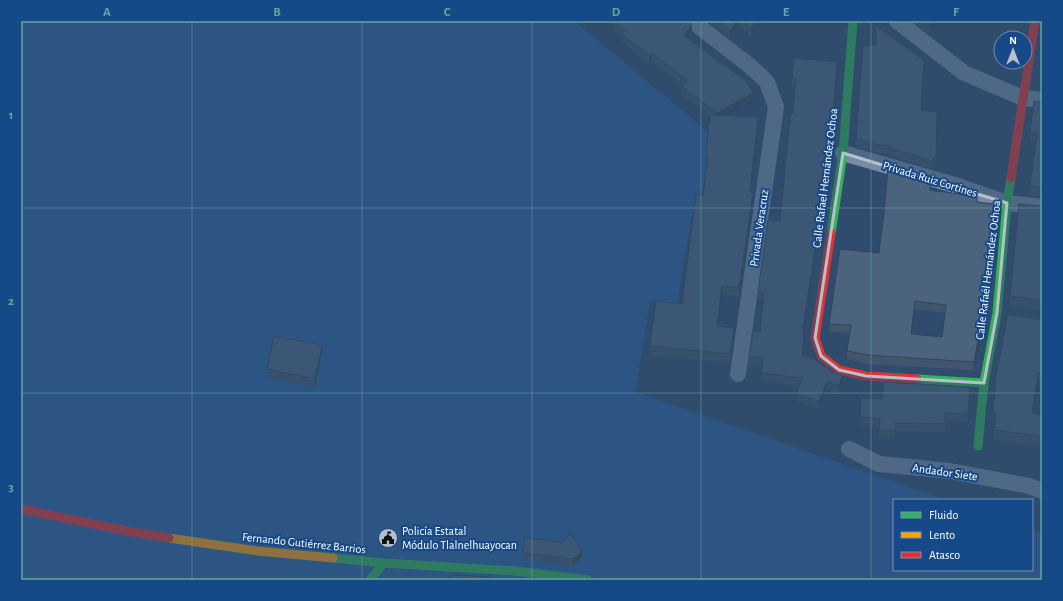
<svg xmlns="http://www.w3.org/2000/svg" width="1063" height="601" font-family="'Alegreya Sans',sans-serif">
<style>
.green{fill:#28609f}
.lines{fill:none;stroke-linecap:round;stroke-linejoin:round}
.street{stroke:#768ba4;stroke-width:16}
.fast{stroke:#30b455;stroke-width:9}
.slow{stroke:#ff9f0a;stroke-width:9}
.jam{stroke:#e5322d;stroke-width:9}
.wall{fill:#41556c;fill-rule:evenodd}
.shaded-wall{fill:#354558}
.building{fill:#4c637e;stroke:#354558;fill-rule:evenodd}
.marked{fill:none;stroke:#b6c0cc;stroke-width:3;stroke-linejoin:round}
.grid{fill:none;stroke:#63a6a1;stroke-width:1;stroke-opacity:0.55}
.labels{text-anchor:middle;stroke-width:4;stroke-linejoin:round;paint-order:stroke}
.street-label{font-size:12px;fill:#fff;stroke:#154988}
.poi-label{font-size:12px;fill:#fff;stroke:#154988;text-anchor:start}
.neatline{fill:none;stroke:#63a6a1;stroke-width:1.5}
.grid-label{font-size:13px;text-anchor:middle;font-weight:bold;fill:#63a6a1}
</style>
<rect width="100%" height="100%" fill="#2f4c6e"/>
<path class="green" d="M 21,21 L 574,21 L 719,141 L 691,219 L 677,304 L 650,301 L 635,392 L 946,500 L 894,500 L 894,570 L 1032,570 L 1032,530 L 1042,534 L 1042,580 L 21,580 Z"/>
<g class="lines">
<path class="street" d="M 692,21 L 750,66 L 767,82 L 776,107 L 738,374
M 897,21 L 964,73 L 1023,98 L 1042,100
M 843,153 L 958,186 L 1007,203 L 1042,207
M 849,449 L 879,464 L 950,471 L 1029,486 L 1042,491"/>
<path class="fast" d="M 831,233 L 843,153 L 853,21
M 917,379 L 984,383
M 978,446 L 984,383 L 997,313 L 1007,203 L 1011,178
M 333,558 L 384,563 L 515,571 L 588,580
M 370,580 L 384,563"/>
<path class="slow" d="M 169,538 L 258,551 L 333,558"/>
<path class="jam" d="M 1011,178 L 1035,21
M 831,233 L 815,338 L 821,356 L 839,370 L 866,376 L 917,379
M 21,509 L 132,532 L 169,538"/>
</g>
<path class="wall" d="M 610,21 L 688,21 L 692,33 L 688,38 L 753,101 L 727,115 L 758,125 L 750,192 L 753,201 L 739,296 L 722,294 L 718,326 L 734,337 L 730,363 L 650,355 L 650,346 L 682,304 L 703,196 L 707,164 L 706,156 L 710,116 L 682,95 L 682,87 L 683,85 L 652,61 L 649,64 L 623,43 L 623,37 L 615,31 L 615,25 Z
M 708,21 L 762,21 L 751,36 L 739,27 L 730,38 Z
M 912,21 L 940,21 L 929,34 Z
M 924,68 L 922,110 L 937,112 L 936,166 L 933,166 L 933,169 L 889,156 L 889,154 L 879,153 L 856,147 L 856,139 Z
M 837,69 L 831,150 L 803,332 L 804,345 L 803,356 L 842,384 L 839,394 L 827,389 L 819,409 L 797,401 L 797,394 L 799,386 L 761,381 L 762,366 L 749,365 L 749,357 L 760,332 L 764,299 L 758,299 L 758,291 L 780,221 L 790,127 L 793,113 L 795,87 L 792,87 L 792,79 Z
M 1042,102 L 1042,198 L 1030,196 L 1030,186 L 1036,143 L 1030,142 L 1030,132 Z
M 931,190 L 977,202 L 994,213 L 985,311 L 974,370 L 868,364 L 847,359 L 847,351 L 850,333 L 829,332 L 829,324 L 879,253 ZM 915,309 L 945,313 L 942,337 L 912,334 Z
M 1042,206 L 1042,311 L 1010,306 L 1010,296 Z
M 1041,320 L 1042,320 L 1042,384 L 1038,383 L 1033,414 L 1042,416 L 1042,447 L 994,440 L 994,430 L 995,423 L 993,423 L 993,413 Z
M 322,353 L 315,387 L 267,377 L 267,369 Z
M 970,395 L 968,422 L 945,421 L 945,432 L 895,431 L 895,439 L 879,438 L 879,427 L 860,425 L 860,417 L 882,399 Z
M 523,553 L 582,557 L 573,566 L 523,559 Z"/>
<path class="shaded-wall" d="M 737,21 L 739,21 L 739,27 L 730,38 L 730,30 Z
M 756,21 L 762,21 L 751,36 L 751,28 Z
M 933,21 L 940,21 L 929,34 L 929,25 Z
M 692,25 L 692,33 L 684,44 L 684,35 Z
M 652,53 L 652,61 L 649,64 L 649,56 Z
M 924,60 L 924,68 L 921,118 L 921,110 Z
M 837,62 L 837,69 L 831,150 L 803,336 L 803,328 Z
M 753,93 L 753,101 L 717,121 L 717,113 Z
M 758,117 L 758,125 L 750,201 L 750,192 Z
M 753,193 L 753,201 L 739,296 L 739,288 Z
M 994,204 L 994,213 L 985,311 L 974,370 L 974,362 Z
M 722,286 L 722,294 L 717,335 L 717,326 Z
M 915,301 L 915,309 L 911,343 L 911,334 Z
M 734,328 L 734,337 L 730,363 L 730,354 Z
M 804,337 L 804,345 L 802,363 L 802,355 Z
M 322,345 L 322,353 L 315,387 L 315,379 Z
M 1038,373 L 1038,383 L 1032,423 L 1032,413 Z
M 842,376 L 842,384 L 839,394 L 839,386 Z
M 827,382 L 827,389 L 819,409 L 819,401 Z
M 970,387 L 970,395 L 968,422 L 968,414 Z
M 582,551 L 582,557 L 573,566 L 573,559 Z"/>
<path class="building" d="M 616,21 L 688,21 L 692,25 L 684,35 L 719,62 L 737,74 L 747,82 L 753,93 L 717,113 L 682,87 L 687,80 L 652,53 L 649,56 L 623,35 L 626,31 L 615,22 Z
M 718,21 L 737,21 L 730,30 Z
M 742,21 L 756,21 L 751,28 Z
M 923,21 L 933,21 L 929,25 Z
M 876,26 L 924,60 L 921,110 L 937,112 L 936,158 L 933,158 L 933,161 L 889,148 L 890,146 L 879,145 L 856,139 L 863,46 L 876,45 Z
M 794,58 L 837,62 L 831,142 L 803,328 L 804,337 L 802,355 L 816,360 L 832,372 L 842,376 L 839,386 L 827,382 L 819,401 L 797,394 L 802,378 L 761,373 L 763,358 L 749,357 L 753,331 L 760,332 L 764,292 L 758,291 L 768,220 L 780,221 L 789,127 L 790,127 L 791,113 L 793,113 L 796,79 L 792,79 Z
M 1034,101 L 1042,102 L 1042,188 L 1030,186 L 1037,133 L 1030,132 Z
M 710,115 L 758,117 L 750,192 L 753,193 L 739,288 L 722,286 L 717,326 L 734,328 L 730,354 L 650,346 L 656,301 L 682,304 L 696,195 L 703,196 L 708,156 L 706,156 Z
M 888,168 L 931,180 L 930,190 L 977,197 L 977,202 L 994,204 L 985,303 L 974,362 L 868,355 L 847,351 L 851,325 L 829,324 L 840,249 L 879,253 L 884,213 ZM 915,301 L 946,305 L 942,337 L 911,334 Z
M 1019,204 L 1042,206 L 1042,301 L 1010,296 Z
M 1008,314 L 1042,320 L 1042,374 L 1038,373 L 1032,413 L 1042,416 L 1042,436 L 994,430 L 996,413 L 993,413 L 996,375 Z
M 274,336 L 322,345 L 315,379 L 267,369 Z
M 884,382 L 970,387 L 968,414 L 945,413 L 945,424 L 895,423 L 895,431 L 879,430 L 880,419 L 860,417 L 861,398 L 882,399 Z
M 570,534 L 582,551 L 573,559 L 523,553 L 525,538 L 562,542 Z
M 452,575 L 490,577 L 490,580 L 452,580 Z"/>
<path d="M0 0H1063V601H0ZM 843,153 L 1007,203 L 997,313 L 984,383 L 866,376 L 839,370 L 821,356 L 815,338 Z" fill="#2f4c6e" fill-opacity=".55" fill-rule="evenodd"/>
<path class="marked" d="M 843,153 L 1007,203 L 997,313 L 984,383 L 866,376 L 839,370 L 821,356 L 815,338 Z"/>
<path class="grid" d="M 192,21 L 192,580M 362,21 L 362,580M 532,21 L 532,580M 701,21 L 701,580M 871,21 L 871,580M 21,208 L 1042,208M 21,393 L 1042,393"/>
<defs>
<symbol id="civic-disc" viewBox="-11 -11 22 22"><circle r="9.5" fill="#b6c0cc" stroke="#154988"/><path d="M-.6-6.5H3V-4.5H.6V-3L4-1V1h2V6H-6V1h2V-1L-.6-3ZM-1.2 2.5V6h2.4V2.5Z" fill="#111"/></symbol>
</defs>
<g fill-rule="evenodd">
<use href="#civic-disc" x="377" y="527" width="22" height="22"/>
</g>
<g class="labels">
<g class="street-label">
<text transform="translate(825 178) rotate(-83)" y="4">Calle Rafael Hernández Ochoa</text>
<text transform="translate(930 179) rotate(17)" y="4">Privada Ruiz Cortines</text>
<text transform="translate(759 228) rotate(-82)" y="4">Privada Veracruz</text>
<text transform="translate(988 270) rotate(-83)" y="4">Calle Rafaél Hernández Ochoa</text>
<text transform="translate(945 472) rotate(8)" y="4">Andador Siete</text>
<text transform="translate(304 543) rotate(6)" y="4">Fernando Gutiérrez Barrios</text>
</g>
<g class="poi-label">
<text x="402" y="535">Policía Estatal<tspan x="402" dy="14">Módulo Tlalnelhuayocan</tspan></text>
</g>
</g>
<rect width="1063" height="601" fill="none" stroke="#154988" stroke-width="44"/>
<rect x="893" y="499" width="140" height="72" fill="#154988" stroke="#7392b8"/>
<rect x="901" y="512" width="20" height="6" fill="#30b455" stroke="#7392b8"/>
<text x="929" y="519" font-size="12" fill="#ffffff">Fluido</text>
<rect x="901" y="532" width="20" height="6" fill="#ff9f0a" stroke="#7392b8"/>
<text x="929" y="539" font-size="12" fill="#ffffff">Lento</text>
<rect x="901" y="552" width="20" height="6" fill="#e5322d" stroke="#7392b8"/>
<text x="929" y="559" font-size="12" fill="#ffffff">Atasco</text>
<g transform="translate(1013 50)"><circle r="19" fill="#154988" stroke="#7392b8"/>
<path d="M0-3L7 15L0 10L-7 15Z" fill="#b6c0cc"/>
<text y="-6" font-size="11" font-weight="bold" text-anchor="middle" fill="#ffffff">N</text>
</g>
<rect x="22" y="22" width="1019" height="557" class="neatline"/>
<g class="grid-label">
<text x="107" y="16">A</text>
<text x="277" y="16">B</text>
<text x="447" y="16">C</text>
<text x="616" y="16">D</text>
<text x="786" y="16">E</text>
<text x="956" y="16">F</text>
<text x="11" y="119">1</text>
<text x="11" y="305">2</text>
<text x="11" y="491">3</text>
</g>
</svg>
